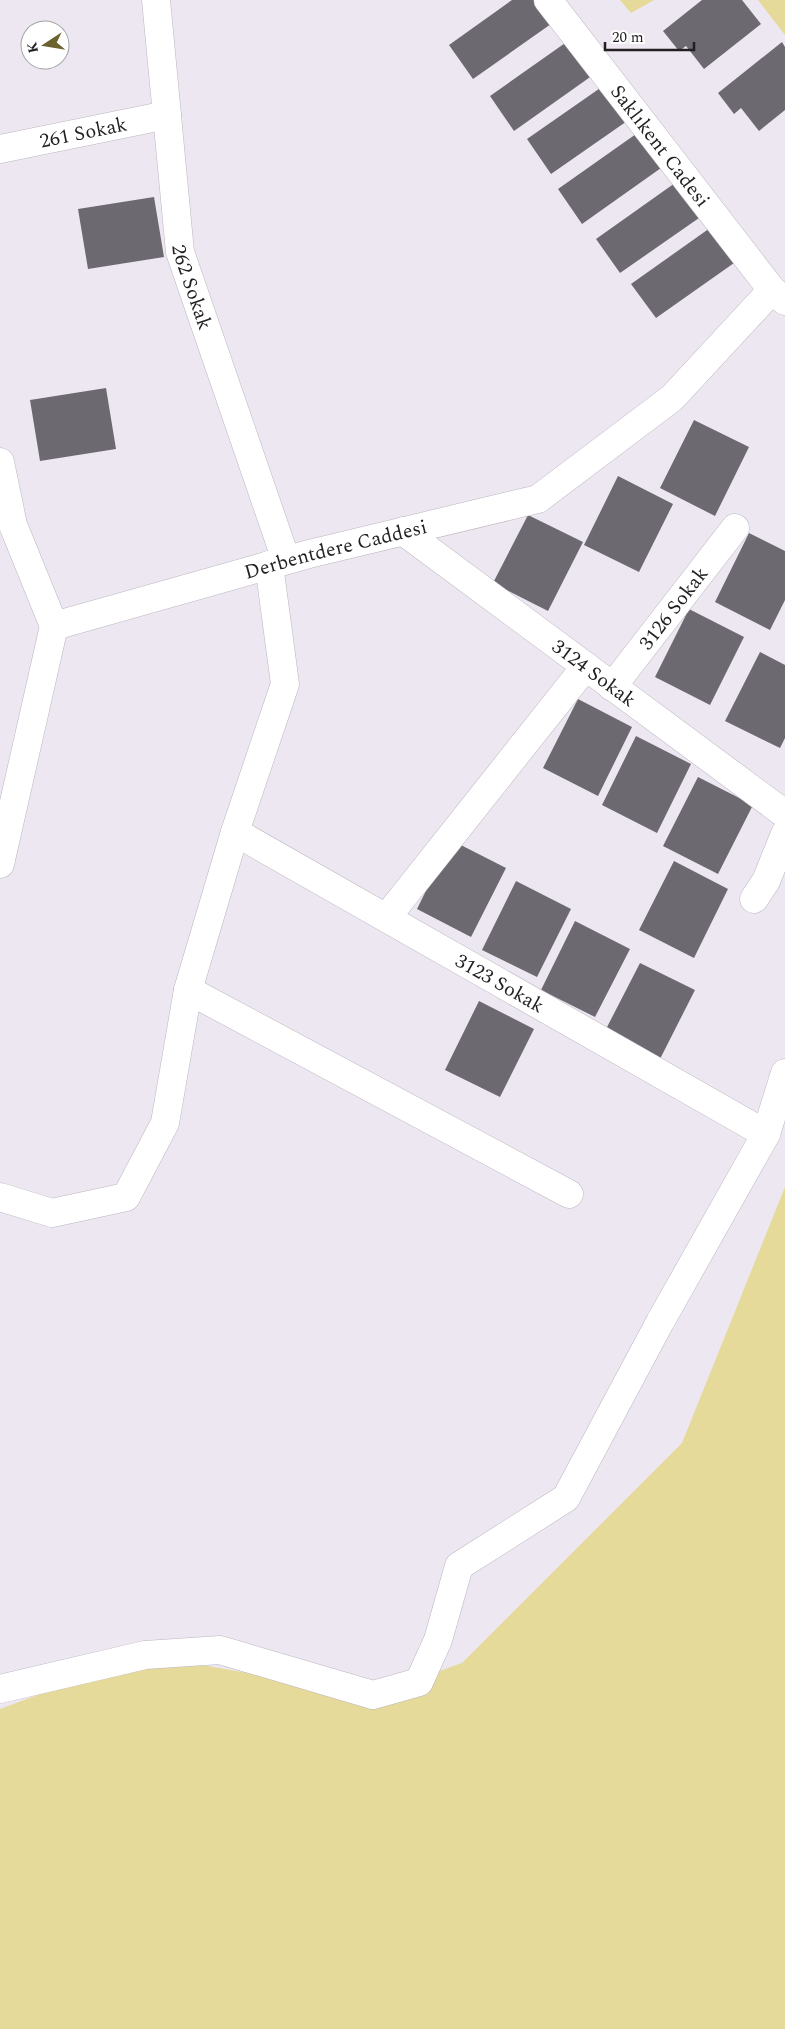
<svg xmlns="http://www.w3.org/2000/svg" width="785" height="2029" font-family="Spectral,serif">
<style>
.green{fill:#e5da99}
.building{fill:#6d6971}
.lines{fill:none;stroke-linecap:round;stroke-linejoin:round}
.street-casing{stroke:#bcb6c0;stroke-width:29}
.secondary-casing{stroke:#bcb6c0;stroke-width:29}
.street{stroke:#fff;stroke-width:28}
.secondary{stroke:#fff;stroke-width:28}
.labels{text-anchor:middle;stroke-width:4;stroke-linejoin:round;paint-order:stroke}
.street-label{font-size:20px;fill:#211f22;stroke:#fff}
</style>
<rect width="100%" height="100%" fill="#ece7f1"/>
<path class="green" d="M 620,0 L 654,0 L 631,13 Z
M 758,0 L 785,0 L 785,35 Z
M 785,1187 L 785,2029 L 0,2029 L 0,1709 L 145,1655 L 373,1695 L 462,1663 L 682,1443 Z"/>
<path class="building" d="M 512,0 L 535,0 L 551,24 L 473,79 L 449,45 Z
M 702,0 L 742,0 L 761,24 L 704,69 L 686,46 L 679,51 L 663,31 Z
M 568,41 L 593,75 L 514,131 L 490,96 Z
M 782,42 L 785,47 L 785,110 L 759,131 L 741,108 L 734,114 L 718,93 Z
M 606,84 L 630,119 L 551,174 L 527,139 Z
M 636,134 L 661,168 L 582,224 L 558,189 Z
M 675,183 L 699,218 L 620,273 L 596,239 Z
M 154,197 L 164,257 L 88,269 L 78,209 Z
M 710,228 L 734,263 L 656,318 L 631,284 Z
M 106,388 L 116,449 L 40,461 L 30,400 Z
M 694,420 L 749,447 L 715,516 L 660,488 Z
M 618,476 L 673,504 L 639,572 L 584,545 Z
M 528,515 L 583,542 L 548,611 L 493,583 Z
M 749,533 L 785,551 L 785,600 L 770,630 L 715,602 Z
M 689,609 L 744,637 L 710,705 L 655,677 Z
M 760,652 L 785,665 L 785,738 L 780,748 L 725,721 Z
M 578,699 L 632,727 L 598,796 L 543,768 Z
M 636,736 L 691,764 L 657,833 L 602,805 Z
M 698,777 L 753,805 L 718,874 L 663,846 Z
M 451,840 L 506,868 L 471,937 L 417,909 Z
M 674,861 L 728,889 L 694,958 L 639,930 Z
M 516,881 L 571,909 L 537,977 L 482,950 Z
M 575,921 L 630,949 L 595,1017 L 541,990 Z
M 640,963 L 695,990 L 660,1059 L 605,1031 Z
M 479,1001 L 534,1029 L 500,1097 L 445,1070 Z"/>
<g class="lines">
<defs>
<g id="street">
<path id="s1" d="M 156,0 L 180,252 L 286,560"/>
<path id="s2" d="M 548,0 L 772,290 L 785,301"/>
<path id="s3" d="M 0,149 L 167,115"/>
<path d="M 0,462 L 13,525 L 54,626"/>
<path id="s4" d="M 403,531 L 785,814"/>
<path id="s5" d="M 612,687 L 735,528"/>
<path id="s6" d="M 235,832 L 766,1134"/>
<path d="M 754,899 L 766,881 L 785,834"/>
<path d="M 387,917 L 586,666"/>
<path d="M 188,990 L 569,1194"/>
<path d="M 0,1197 L 52,1213 L 126,1197 L 165,1123 L 188,990 L 235,832 L 285,684 L 269,565"/>
<path d="M 0,1689 L 145,1655 L 220,1650 L 373,1695 L 419,1682 L 438,1640 L 459,1566 L 566,1498 L 660,1322 L 766,1134 L 785,1073"/>
</g>
<g id="secondary">
<path id="s7" d="M 0,864 L 54,626 L 309,554 L 538,499 L 672,398 L 772,290"/>
</g>
</defs>
<use href="#street" class="street-casing"/>
<use href="#secondary" class="secondary-casing"/>
<use href="#street" class="street"/>
<use href="#secondary" class="secondary"/>
</g>
<g class="labels">
<g class="street-label">
<text dy="7" stroke="none"><textPath href="#s3" startOffset="85">261 Sokak</textPath></text>
<text dy="7" stroke="none"><textPath href="#s2" startOffset="184">Saklıkent Cadesi</textPath></text>
<text dy="7" stroke="none"><textPath href="#s1" startOffset="290">262 Sokak</textPath></text>
<text dy="7" stroke="none"><textPath href="#s7" startOffset="536">Derbentdere Caddesi</textPath></text>
<text dy="7" stroke="none"><textPath href="#s5" startOffset="100">3126 Sokak</textPath></text>
<text dy="7" stroke="none"><textPath href="#s4" startOffset="238">3124 Sokak</textPath></text>
<text dy="7" stroke="none"><textPath href="#s6" startOffset="305">3123 Sokak</textPath></text>
</g>
</g>
<g transform="translate(45 45) rotate(258)"><circle r="24" fill="#ffffff" stroke="#a6a5a7"/>
<path d="M0-4L9 19L0 12L-9 19Z" fill="#6c622f"/>
<text y="-8" font-size="14" font-weight="bold" text-anchor="middle" fill="#211f22">K</text>
</g>
<path d="M605 42v8h89v-8" fill="none" stroke="#211f22" stroke-width="2.5"/>
<text x="612" y="42" font-size="15" fill="#211f22" stroke="#ffffff" stroke-width="4" paint-order="stroke">20 m</text>
</svg>
